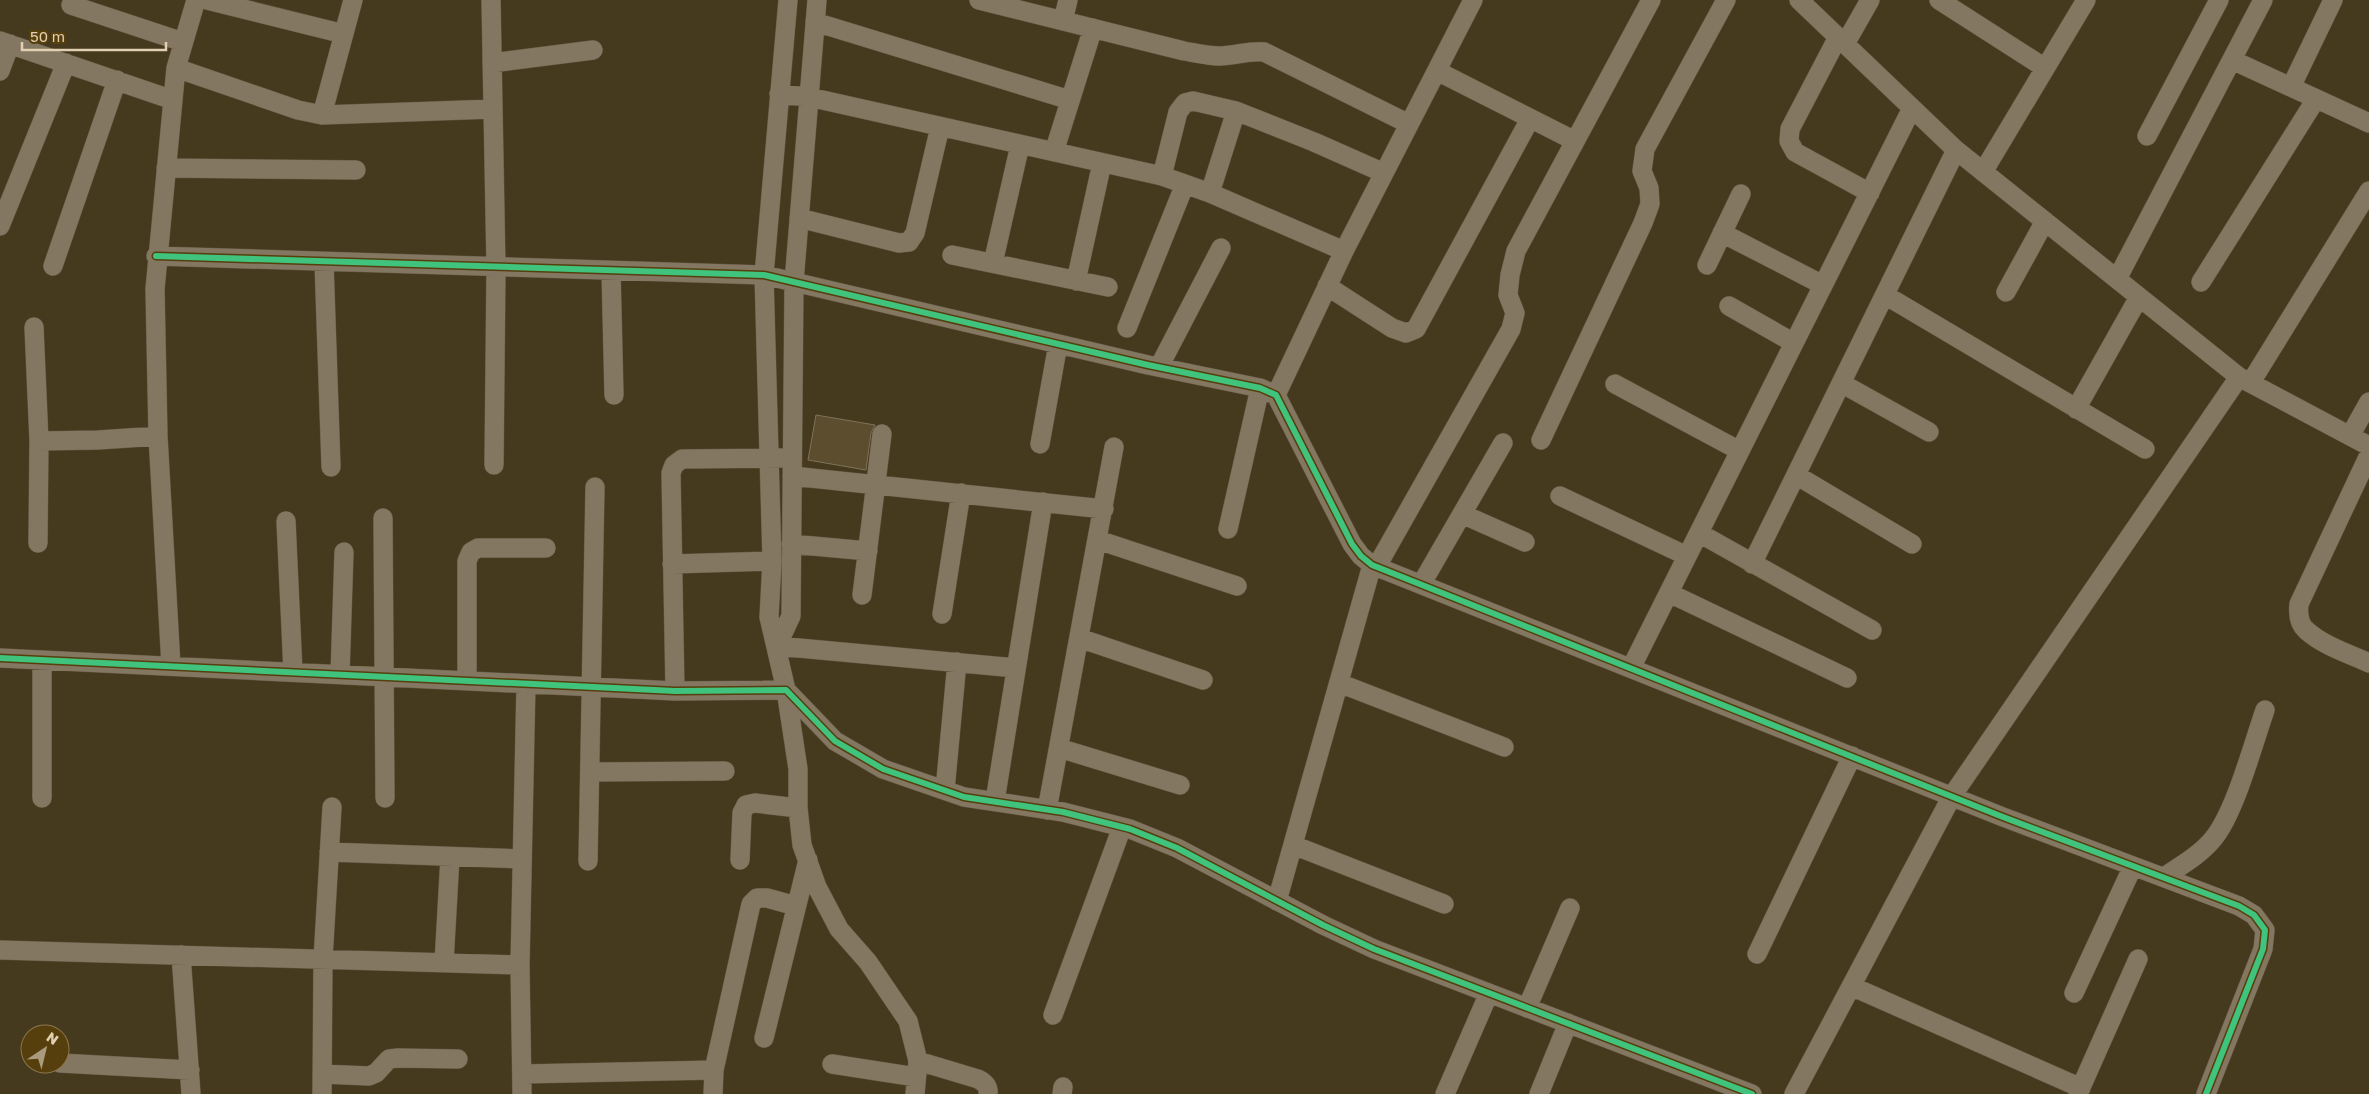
<svg xmlns="http://www.w3.org/2000/svg" width="2369" height="1094" font-family="'Golos Text',sans-serif">
<style>
.building{fill:#5b4d2d;stroke:#7e735a}
.lines{fill:none;stroke-linecap:round;stroke-linejoin:round}
.minor-casing{stroke:#615641;stroke-width:20}
.minor{stroke:#837761;stroke-width:19}
.cycleway-casing{stroke:#563f0d;stroke-width:9}
.cycleway{stroke:#40c37c;stroke-width:6}
</style>
<rect width="100%" height="100%" fill="#45391e"/>
<path class="building" d="M 816,415 L 875,425 L 871,433 L 866,470 L 808,460 Z"/>
<g class="lines">
<defs>
<path id="minor" d="M 207,0 L 344,34
M 491,0 L 496,268 L 494,465
M 788,0 L 764,275 L 772,561 L 769,617 L 786,690 L 798,769 L 798,808 L 802,845 L 817,887 L 839,929 L 868,962 L 908,1021 L 918,1061 L 915,1094
M 979,0 L 1184,51 C 1196,53 1209,56 1220,56 C 1236,56 1249,50 1264,52 L 1409,124
M 1799,0 L 1956,150 L 2239,377 L 2369,446
M 1939,0 L 2045,68
M 71,5 L 183,42
M 1063,21 L 1068,0
M 815,22 L 1070,100
M 1838,37 L 1790,129 L 1789,141 L 1795,152 L 1870,193
M 0,41 L 173,100
M 1845,44 L 1870,0
M 2232,60 L 2369,123
M 492,63 L 593,50
M 176,68 L 298,110 L 322,115 L 493,109
M 0,71 L 10,44
M 1437,71 L 1575,141
M 2291,87 L 2333,0
M 779,94 L 809,97 L 1162,176 L 1210,193 L 1344,251
M 322,115 L 353,0
M 2147,136 L 2219,0
M 1054,152 L 1093,28
M 166,168 L 356,170
M 1983,172 L 2086,0
M 1162,176 L 1178,112 L 1185,103 L 1193,101 L 1236,111 L 1314,142 L 1384,173
M 1210,193 L 1236,111
M 799,218 L 899,243 L 909,242 L 915,233 L 940,127
M 0,226 L 66,63
M 1722,233 L 1823,285
M 952,255 L 1108,287
M 156,256 L 764,275 L 1148,365 L 1260,388 L 1276,395 L 1352,544 L 1361,556 L 1372,565 L 2003,817 L 2239,906 L 2254,915 L 2265,930 L 2263,949 L 2206,1094
M 324,262 L 331,467
M 993,263 L 1020,145
M 1707,265 L 1741,194
M 53,266 L 117,80
M 611,271 L 614,395
M 2117,279 L 2263,0
M 1076,281 L 1102,163
M 2201,282 L 2316,99
M 1327,286 L 1392,328 L 1406,333 L 1416,329 L 1530,119
M 2006,292 L 2045,221
M 1885,295 L 2145,449
M 1729,306 L 1794,343
M 34,327 L 39,441 L 38,543
M 1127,328 L 1185,184
M 1159,367 L 1221,248
M 2251,382 L 2369,191
M 1841,383 L 1929,432
M 1615,384 L 1740,451
M 1276,395 L 1344,251 L 1473,0
M 2076,409 L 2139,297
M 2350,436 L 2369,402
M 1541,440 L 1643,223 L 1650,204 L 1649,188 L 1642,171 L 1645,149 L 1726,0
M 39,441 L 98,440 L 158,436
M 1040,444 L 1058,344
M 2369,455 L 2299,604 C 2298,613 2298,623 2306,630 C 2322,645 2349,654 2369,663
M 1796,475 L 1912,544
M 792,476 L 1104,509
M 1560,496 L 1687,556
M 1462,514 L 1525,542
M 383,518 L 385,798
M 286,521 L 293,672
M 1228,529 L 1260,388
M 1699,533 L 1872,630
M 1098,540 L 1237,586
M 791,544 L 868,551
M 672,564 L 772,561
M 1752,564 L 1956,150
M 1377,566 L 1511,329 L 1515,313 L 1508,295 L 1510,275 L 1516,251 L 1651,0
M 1422,583 L 1503,443
M 1669,593 L 1847,678
M 862,595 L 882,434
M 942,614 L 961,493
M 1079,638 L 1203,680
M 777,646 L 791,616 L 794,282 L 817,0
M 777,646 L 1016,668
M 0,658 L 675,691 L 786,690 L 835,741 L 883,769 L 964,797 L 1063,812 L 1130,829 L 1177,848 L 1323,925 L 1374,949 L 1752,1094
M 42,660 L 42,798
M 171,666 L 158,436 L 155,289 L 176,68 L 196,0
M 1631,668 L 1912,108
M 340,675 L 344,552
M 467,681 L 467,561 L 471,552 L 478,548 L 546,548
M 1339,683 L 1504,747
M 675,691 L 671,473 L 674,465 L 682,459 L 781,458
M 1059,748 L 1180,785
M 590,772 L 725,771
M 945,790 L 957,662
M 995,801 L 1043,502
M 1047,810 L 1114,447
M 1293,845 L 1444,904
M 329,852 L 522,859
M 740,860 L 742,813 L 746,805 L 755,803 L 798,808
M 588,861 L 595,487
M 2164,877 C 2180,866 2200,855 2213,839 C 2235,813 2253,744 2265,710
M 1277,901 L 1372,565
M 0,950 L 520,965
M 1757,954 L 1852,756
M 181,955 L 191,1094
M 444,963 L 450,857
M 1851,986 L 2081,1088
M 2074,993 L 2133,866
M 1527,1008 L 1570,908
M 1053,1015 L 1122,827
M 764,1038 L 808,860
M 918,1061 L 978,1079 C 984,1082 989,1086 988,1094
M 60,1063 L 190,1070
M 832,1064 L 916,1077
M 322,1074 L 369,1076 L 376,1073 L 389,1059 L 398,1058 L 458,1059
M 522,1074 L 714,1070
M 322,1094 L 323,959 L 332,807
M 522,1094 L 520,965 L 526,684
M 713,1094 L 714,1070 L 751,904 L 757,898 L 767,898 L 796,906
M 1062,1094 L 1063,1087
M 1445,1094 L 1489,993
M 1539,1094 L 1568,1023
M 1794,1094 L 1952,796 L 2239,377
M 2078,1094 L 2138,959"/>
</defs>
<use href="#minor" class="minor-casing"/>
<use href="#minor" class="minor"/>
<defs>
<path id="cycleway" d="M 156,256 L 764,275 L 1148,365 L 1260,388 L 1276,395 L 1352,544 L 1361,556 L 1372,565 L 2003,817 L 2239,906 L 2254,915 L 2265,930 L 2263,949 L 2206,1094
M 0,658 L 675,691 L 786,690 L 835,741 L 883,769 L 964,797 L 1063,812 L 1130,829 L 1177,848 L 1323,925 L 1374,949 L 1752,1094"/>
</defs>
<use href="#cycleway" class="cycleway-casing"/>
<use href="#cycleway" class="cycleway"/>
</g>
<g transform="translate(45 1049) rotate(35)"><circle r="24" fill="#563f0d" stroke="#8d794f"/>
<path d="M0-4L9 19L0 12L-9 19Z" fill="#aa9a7e"/>
<text y="-8" font-size="14" font-weight="bold" text-anchor="middle" fill="#e0cfb1">N</text>
</g>
<path d="M22 42v8h144v-8" fill="none" stroke="#e0cfb1" stroke-width="2.5"/>
<text x="30" y="42" font-size="15" fill="#e0cfb1" stroke="#563f0d" stroke-width="4" paint-order="stroke">50 m</text>
</svg>
